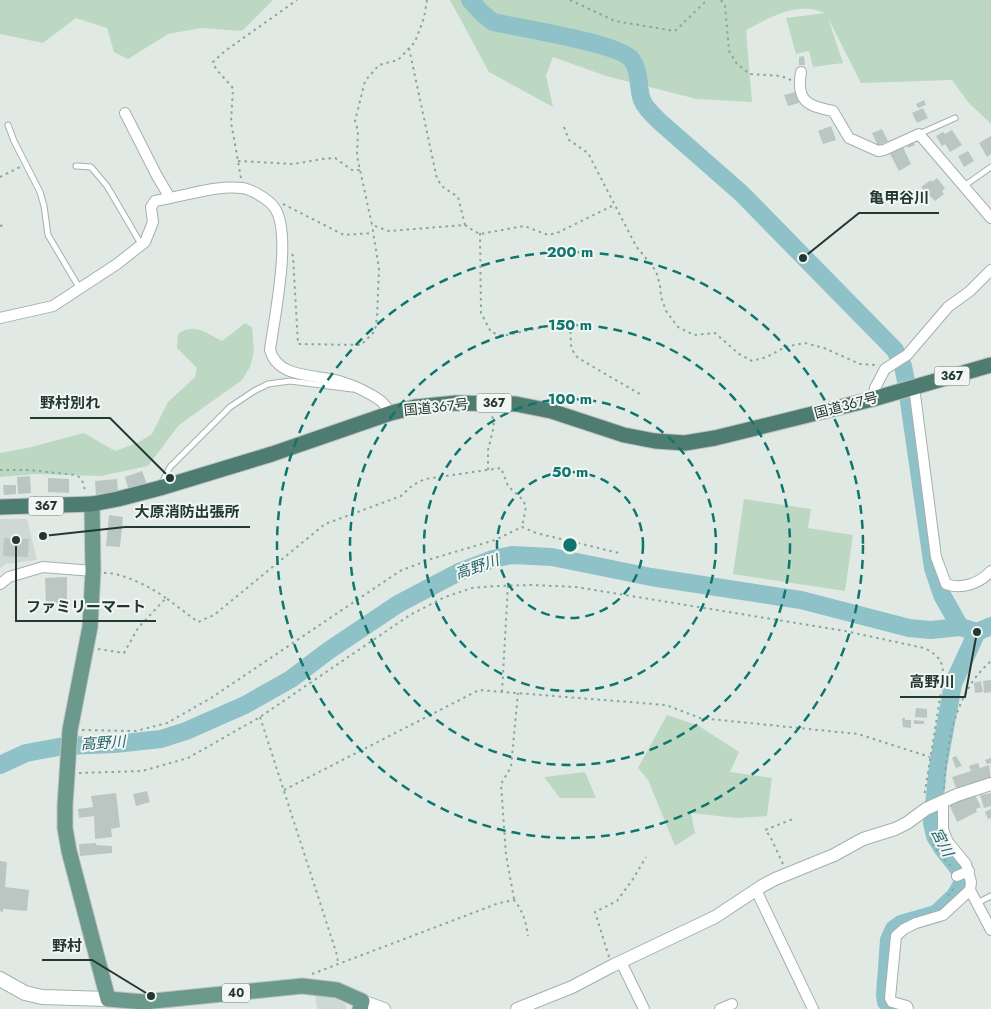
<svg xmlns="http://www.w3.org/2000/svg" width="991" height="1009" font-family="Jost,'Noto Sans JP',sans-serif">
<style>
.built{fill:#cfd9d4}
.green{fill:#bcd8c3}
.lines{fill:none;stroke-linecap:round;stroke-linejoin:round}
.river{stroke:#8fc1c8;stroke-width:18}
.building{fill:#b9c6c1}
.service-casing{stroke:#a4b0ab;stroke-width:7}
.minor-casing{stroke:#a4b0ab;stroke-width:12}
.tertiary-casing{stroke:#a4b0ab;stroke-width:14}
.secondary-casing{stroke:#a1b4ac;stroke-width:16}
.primary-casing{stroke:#bdc3c1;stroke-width:17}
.trunk-casing{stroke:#bdc3c1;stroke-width:17}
.path{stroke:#85a99c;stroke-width:2;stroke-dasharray:2.5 4;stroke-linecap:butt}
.service{stroke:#fff;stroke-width:5}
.minor{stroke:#fff;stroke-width:10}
.tertiary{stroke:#fff;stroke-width:12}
.secondary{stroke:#fff;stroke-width:14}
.primary{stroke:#6b998c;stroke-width:15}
.trunk{stroke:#4f7c70;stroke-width:15}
.ring{fill:none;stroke:#0f766e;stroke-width:2.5;stroke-dasharray:9 6}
.labels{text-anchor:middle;stroke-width:4;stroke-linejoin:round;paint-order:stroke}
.shield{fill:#f1f6f3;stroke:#61716b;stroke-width:1}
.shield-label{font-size:12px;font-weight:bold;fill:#233831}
.street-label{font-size:14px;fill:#233831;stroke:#f1f6f3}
.water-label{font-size:15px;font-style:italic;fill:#25626b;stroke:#f1f6f3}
.centre{fill:#0f766e;stroke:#f1f6f3;stroke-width:2.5}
.ring-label{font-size:15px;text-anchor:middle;font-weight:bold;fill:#0f766e;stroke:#f1f6f3;stroke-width:4;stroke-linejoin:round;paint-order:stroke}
.leader{fill:none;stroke:#233831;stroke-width:2}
.callout-dot{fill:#233831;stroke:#f1f6f3;stroke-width:2}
.callout-label{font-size:15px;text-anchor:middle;font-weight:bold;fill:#233831;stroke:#f1f6f3;stroke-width:4;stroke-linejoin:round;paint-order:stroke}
</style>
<rect width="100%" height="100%" fill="#e1e9e5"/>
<path class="built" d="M 0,519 L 27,519 L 37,560 L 6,564 L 0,568 Z
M 315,994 L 330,995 L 345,1004 L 347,1009 L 317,1009 Z"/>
<path class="green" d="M 0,0 L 273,0 L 242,31 L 201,28 L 168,34 L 128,59 L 114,52 L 107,28 L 76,18 L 43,43 L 0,34 Z
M 450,0 L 991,0 L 991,124 L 968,102 L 952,80 L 861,83 L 828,18 L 843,63 L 813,67 L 809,51 L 796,54 L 786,18 L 825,13 C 797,1 771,17 746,30 L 752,102 L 697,99 L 606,76 L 553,57 L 546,76 L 553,107 L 489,72 Z
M 245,323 L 252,327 L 254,351 L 250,367 L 242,380 L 179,425 L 148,466 L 101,476 L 36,474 L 0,477 L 0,453 L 27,448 L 84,433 L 115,451 L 137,443 L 152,434 L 168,402 L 195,377 L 197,368 L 177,348 L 178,334 C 194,322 206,333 222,341 Z
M 744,499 L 811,509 L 808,528 L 853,535 L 845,591 L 733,574 Z
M 667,715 L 699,726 L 739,752 L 730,772 L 772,778 L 767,816 L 736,818 L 691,813 L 695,833 L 675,846 L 648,780 L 638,768 Z
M 585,772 L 596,798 L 560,798 L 544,777 Z"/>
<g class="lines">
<path class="river" d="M 470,0 L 483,14 L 493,22 C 519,28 620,43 632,60 C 641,73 637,86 642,100 C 645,108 653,115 659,121 L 741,193 L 895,350 L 903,366 L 906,381 L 933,568 L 942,595 L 960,627
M 0,765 L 26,753 L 64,746 L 115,744 L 161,739 L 186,731 L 245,705 L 291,679 L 328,651 L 398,604 L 459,572 L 493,559 L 512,555 L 552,557 L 651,577 L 801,600 L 909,628 L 931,630 L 960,627 L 977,632 L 991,626
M 896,1009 L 886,1002 L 885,995 L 889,940 L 894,929 L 901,924 L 936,914 L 955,896 L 961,886 L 963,879 L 958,868 L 943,849 L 935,836 L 932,823 L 938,767 L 953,684 L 977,632"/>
</g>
<path class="building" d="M 804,56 L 805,65 L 799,65 L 799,57 Z
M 795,92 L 799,103 L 788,106 L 784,95 Z
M 924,100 L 926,105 L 918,108 L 916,104 Z
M 923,108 L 928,118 L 917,123 L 912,113 Z
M 831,126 L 836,140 L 823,144 L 818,131 Z
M 882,129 L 888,141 L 878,146 L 872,133 Z
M 952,130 L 962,145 L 950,152 L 945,144 L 942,146 L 936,136 L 943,132 L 945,134 Z
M 991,136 L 991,154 L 987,157 L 979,143 Z
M 913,140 L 915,145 L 908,148 L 906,143 Z
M 903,147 L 911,164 L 899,171 L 890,154 Z
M 968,151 L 974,161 L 964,167 L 958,156 Z
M 937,178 L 945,188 L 942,191 L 944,194 L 935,201 L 921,187 L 931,180 L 932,182 Z
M 142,471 L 147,484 L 129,491 L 125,477 Z
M 30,476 L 31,493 L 18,494 L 17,477 Z
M 48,478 L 69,479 L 69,493 L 48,492 Z
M 117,479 L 118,493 L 96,495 L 95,481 Z
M 3,485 L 16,485 L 16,494 L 4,495 Z
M 109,515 L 123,517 L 120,547 L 106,546 Z
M 4,538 L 29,539 L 28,557 L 3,556 Z
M 67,577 L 67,603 L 46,603 L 45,578 Z
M 991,680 L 991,692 L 984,693 L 983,681 Z
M 981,681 L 983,692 L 975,693 L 974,683 Z
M 916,708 L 927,709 L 927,718 L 915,717 Z
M 902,718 L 905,718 L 905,720 L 911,720 L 911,728 L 903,727 Z
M 914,720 L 924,721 L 924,724 L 914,724 Z
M 956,756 L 962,766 L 956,768 L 952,758 Z
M 991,758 L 991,763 L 987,764 L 985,760 Z
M 978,763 L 980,768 L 989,765 L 991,780 L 957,790 L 952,777 L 971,771 L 969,766 Z
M 147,791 L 150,802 L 136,806 L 133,794 Z
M 116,793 L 120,827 L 111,829 L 112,837 L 95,839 L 94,816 L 79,818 L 78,809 L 93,807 L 91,796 Z
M 991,793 L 991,806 L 984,808 L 980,795 Z
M 968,795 L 969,798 L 975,795 L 981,807 L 976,809 L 977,812 L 957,822 L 949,804 Z
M 991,809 L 991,818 L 988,819 L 985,812 Z
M 96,843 L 96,845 L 112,846 L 112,853 L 80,856 L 79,844 Z
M 0,861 L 7,862 L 5,887 L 29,890 L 27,911 L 3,909 L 3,912 L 0,911 Z"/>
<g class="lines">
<defs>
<path id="service" d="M 8,125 L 14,141 L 40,192 L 44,206 L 48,235 L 80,289
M 919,134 L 955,118
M 76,166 L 91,167 L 107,186 L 141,244
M 964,186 L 991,167
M 162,483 L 170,467 L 230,407 L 254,391 L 268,384 L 290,381 L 352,389
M 977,903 L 991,896"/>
<path id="minor" d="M 801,72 C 796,101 807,106 833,111 L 849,138 L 878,151 L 884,150 L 919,134 L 991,218
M 125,113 L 157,176 L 170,198 C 192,194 219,185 242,188 C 251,189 268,199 274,207 C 293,232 274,318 270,350 C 278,379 315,374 339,381 C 352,385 370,393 381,401 C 384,404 388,409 391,413
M 0,318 L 53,306 L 117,264 L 145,242 L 153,222 L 151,207 L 155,201 L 170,198
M 914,387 L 936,557 L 946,584 C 962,590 980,583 991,571
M 873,399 L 875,388 L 885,369 L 907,355 L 948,307 L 970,291 L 991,270
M 0,584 L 9,577 L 43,567 L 93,571
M 943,801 L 943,830 L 948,842 L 966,864 L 971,882 L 970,890 L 991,930
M 957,876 L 969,871
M 756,890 L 813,1009
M 621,962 L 644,1009
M 720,1009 L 732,1004
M 908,1009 L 907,1006 L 892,1002 L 890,998 L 896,936 L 904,929 L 916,923 L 943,915 L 970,890"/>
<path id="tertiary" d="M 362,1001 L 384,1009
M 517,1009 L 572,987 L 612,966 L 715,917 L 762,886 L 775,879 L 834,855 L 863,839 L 895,829 L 907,823 L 926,809 L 957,795 L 991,784"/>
<path id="secondary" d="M 0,979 L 25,993 L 42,997 L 108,999"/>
<path id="primary" d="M 92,504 L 93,571 L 90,627 L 70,730 L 65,805 L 65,828 L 69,851 L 108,999 L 144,1002 L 302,986 L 337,990 L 362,1001 L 360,1009"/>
<path id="trunk" d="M 0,507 L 92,504 L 118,499 L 160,488 L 272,454 L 391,413 L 415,407 L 456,403 L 516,404 L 551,411 L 624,435 L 655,441 L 685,443 L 715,438 L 873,399 L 991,365"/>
</defs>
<use href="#service" class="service-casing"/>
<use href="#minor" class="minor-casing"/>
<use href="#tertiary" class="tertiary-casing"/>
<use href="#secondary" class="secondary-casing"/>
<use href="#primary" class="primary-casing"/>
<use href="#trunk" class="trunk-casing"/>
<path class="path" d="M 427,0 L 424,18 L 415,42 L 398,60 L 379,65 L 365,81 L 355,121 L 358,131 L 357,156 L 372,225 L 389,231 L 465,225 L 474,231 L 480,234 L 524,226 L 548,235 L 557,233 L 614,205
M 570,0 L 615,21 L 675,31 L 707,0
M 721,0 L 725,6 L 729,51 L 737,64 L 750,74 L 781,76 L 791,80
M 409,48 L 437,179 L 443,187 L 458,197 L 465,225
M 564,127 L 569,140 L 588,153 L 636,246 L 656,271 L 660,285 L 661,297 L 666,311 L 678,327 L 694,335 L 715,333 L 739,354 L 752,361 L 767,357 L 785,347 L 805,343 L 824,348 L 860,364 L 876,365
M 238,161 L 294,164 L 322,159 L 335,158 L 352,170 L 361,170
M 0,177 L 20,167
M 241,178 L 231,122 L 233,88 L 216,69 L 213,62 L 225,51 L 297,0
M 283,204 L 344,235 L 372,233
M 0,226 L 6,224
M 480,233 L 481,313 L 491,332 L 503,336 L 565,322 C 577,335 564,343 578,358 L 640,394
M 292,254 L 293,256 L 298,344 L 361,345 L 375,331 L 377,317 L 379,269 L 372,225
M 0,470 L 31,470 L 75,475 C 83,478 84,484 85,493
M 488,470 L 488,450 L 494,426 L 492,415
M 104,573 C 122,572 152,588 166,598
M 98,649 L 124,653 L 138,628 L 166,598 L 198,622 L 214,615 L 325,524 L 401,496 L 413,485 L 425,479 L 501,468 L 508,486 L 523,500 L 526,507 L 522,527
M 502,692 L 508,585
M 260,717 L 337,955 L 338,963
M 82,730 L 136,731 L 167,723 L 211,698 L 400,571 L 431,559 L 495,540 L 522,527 L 536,533 L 619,553
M 79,773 L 142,771 L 188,758 L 260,717 L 410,615 L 445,597 L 472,588 L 495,586 L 532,585 L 576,587 L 845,631 L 924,648 C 940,656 944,662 943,680 L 924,797
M 944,789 C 946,744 955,692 991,661
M 284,790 L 479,690 L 666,705 L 700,718 L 858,734 L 930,757
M 930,838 L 935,848 L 952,868
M 783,864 L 770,836 L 765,830 L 793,819
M 948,896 L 956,885
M 514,899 L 506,855 L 501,784 L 511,767 L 518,693
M 609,957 L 595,912 L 617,901 L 633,879 L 646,857
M 312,974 L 499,903 L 514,900 C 523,911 526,922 528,936"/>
<use href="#service" class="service"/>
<use href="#minor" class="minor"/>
<use href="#tertiary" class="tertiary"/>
<use href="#secondary" class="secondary"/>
<use href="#primary" class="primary"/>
<use href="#trunk" class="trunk"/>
</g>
<g class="ring">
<circle cx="570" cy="545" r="73"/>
<circle cx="570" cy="545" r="146"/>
<circle cx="570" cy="545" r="220"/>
<circle cx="570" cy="545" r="293"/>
</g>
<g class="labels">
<g class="shield">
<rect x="934.5" y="366.5" width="35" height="19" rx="4"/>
<rect x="476.5" y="393.5" width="35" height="19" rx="4"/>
<rect x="28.5" y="496.5" width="35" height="19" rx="4"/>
<rect x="222" y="983.5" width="28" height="19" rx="4"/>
</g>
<g class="shield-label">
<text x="952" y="380">367</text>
<text x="494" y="407">367</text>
<text x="46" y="510">367</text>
<text x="236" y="997">40</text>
</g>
<g class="street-label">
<text transform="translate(846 405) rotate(-15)" y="5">国道367号</text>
<text transform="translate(436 407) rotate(-6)" y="5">国道367号</text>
</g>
<g class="water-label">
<text transform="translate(477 567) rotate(-19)" y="5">高野川</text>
<text transform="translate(103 743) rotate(-4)" y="5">高野川</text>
<text transform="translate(942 842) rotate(63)" y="5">宮川</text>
</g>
</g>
<circle cx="570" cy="545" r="8" class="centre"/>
<g class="ring-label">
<text x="570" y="257">200 m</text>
<text x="570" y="330">150 m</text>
<text x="570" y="404">100 m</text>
<text x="570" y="477">50 m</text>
</g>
<path class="leader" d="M803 258L859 213H939M170 478L110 418H30M43 536L125 527H250M16 540L16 621H156M977 632L965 697H900M151 996L92 960H42"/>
<g class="callout-dot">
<circle cx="803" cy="258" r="5"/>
<circle cx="170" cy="478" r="5"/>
<circle cx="43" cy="536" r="5"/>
<circle cx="16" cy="540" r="5"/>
<circle cx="977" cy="632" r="5"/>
<circle cx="151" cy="996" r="5"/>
</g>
<g class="callout-label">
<text x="899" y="203">亀甲谷川</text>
<text x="70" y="408">野村別れ</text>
<text x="187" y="517">大原消防出張所</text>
<text x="86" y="612">ファミリーマート</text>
<text x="932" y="687">高野川</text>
<text x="67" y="951">野村</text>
</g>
</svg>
